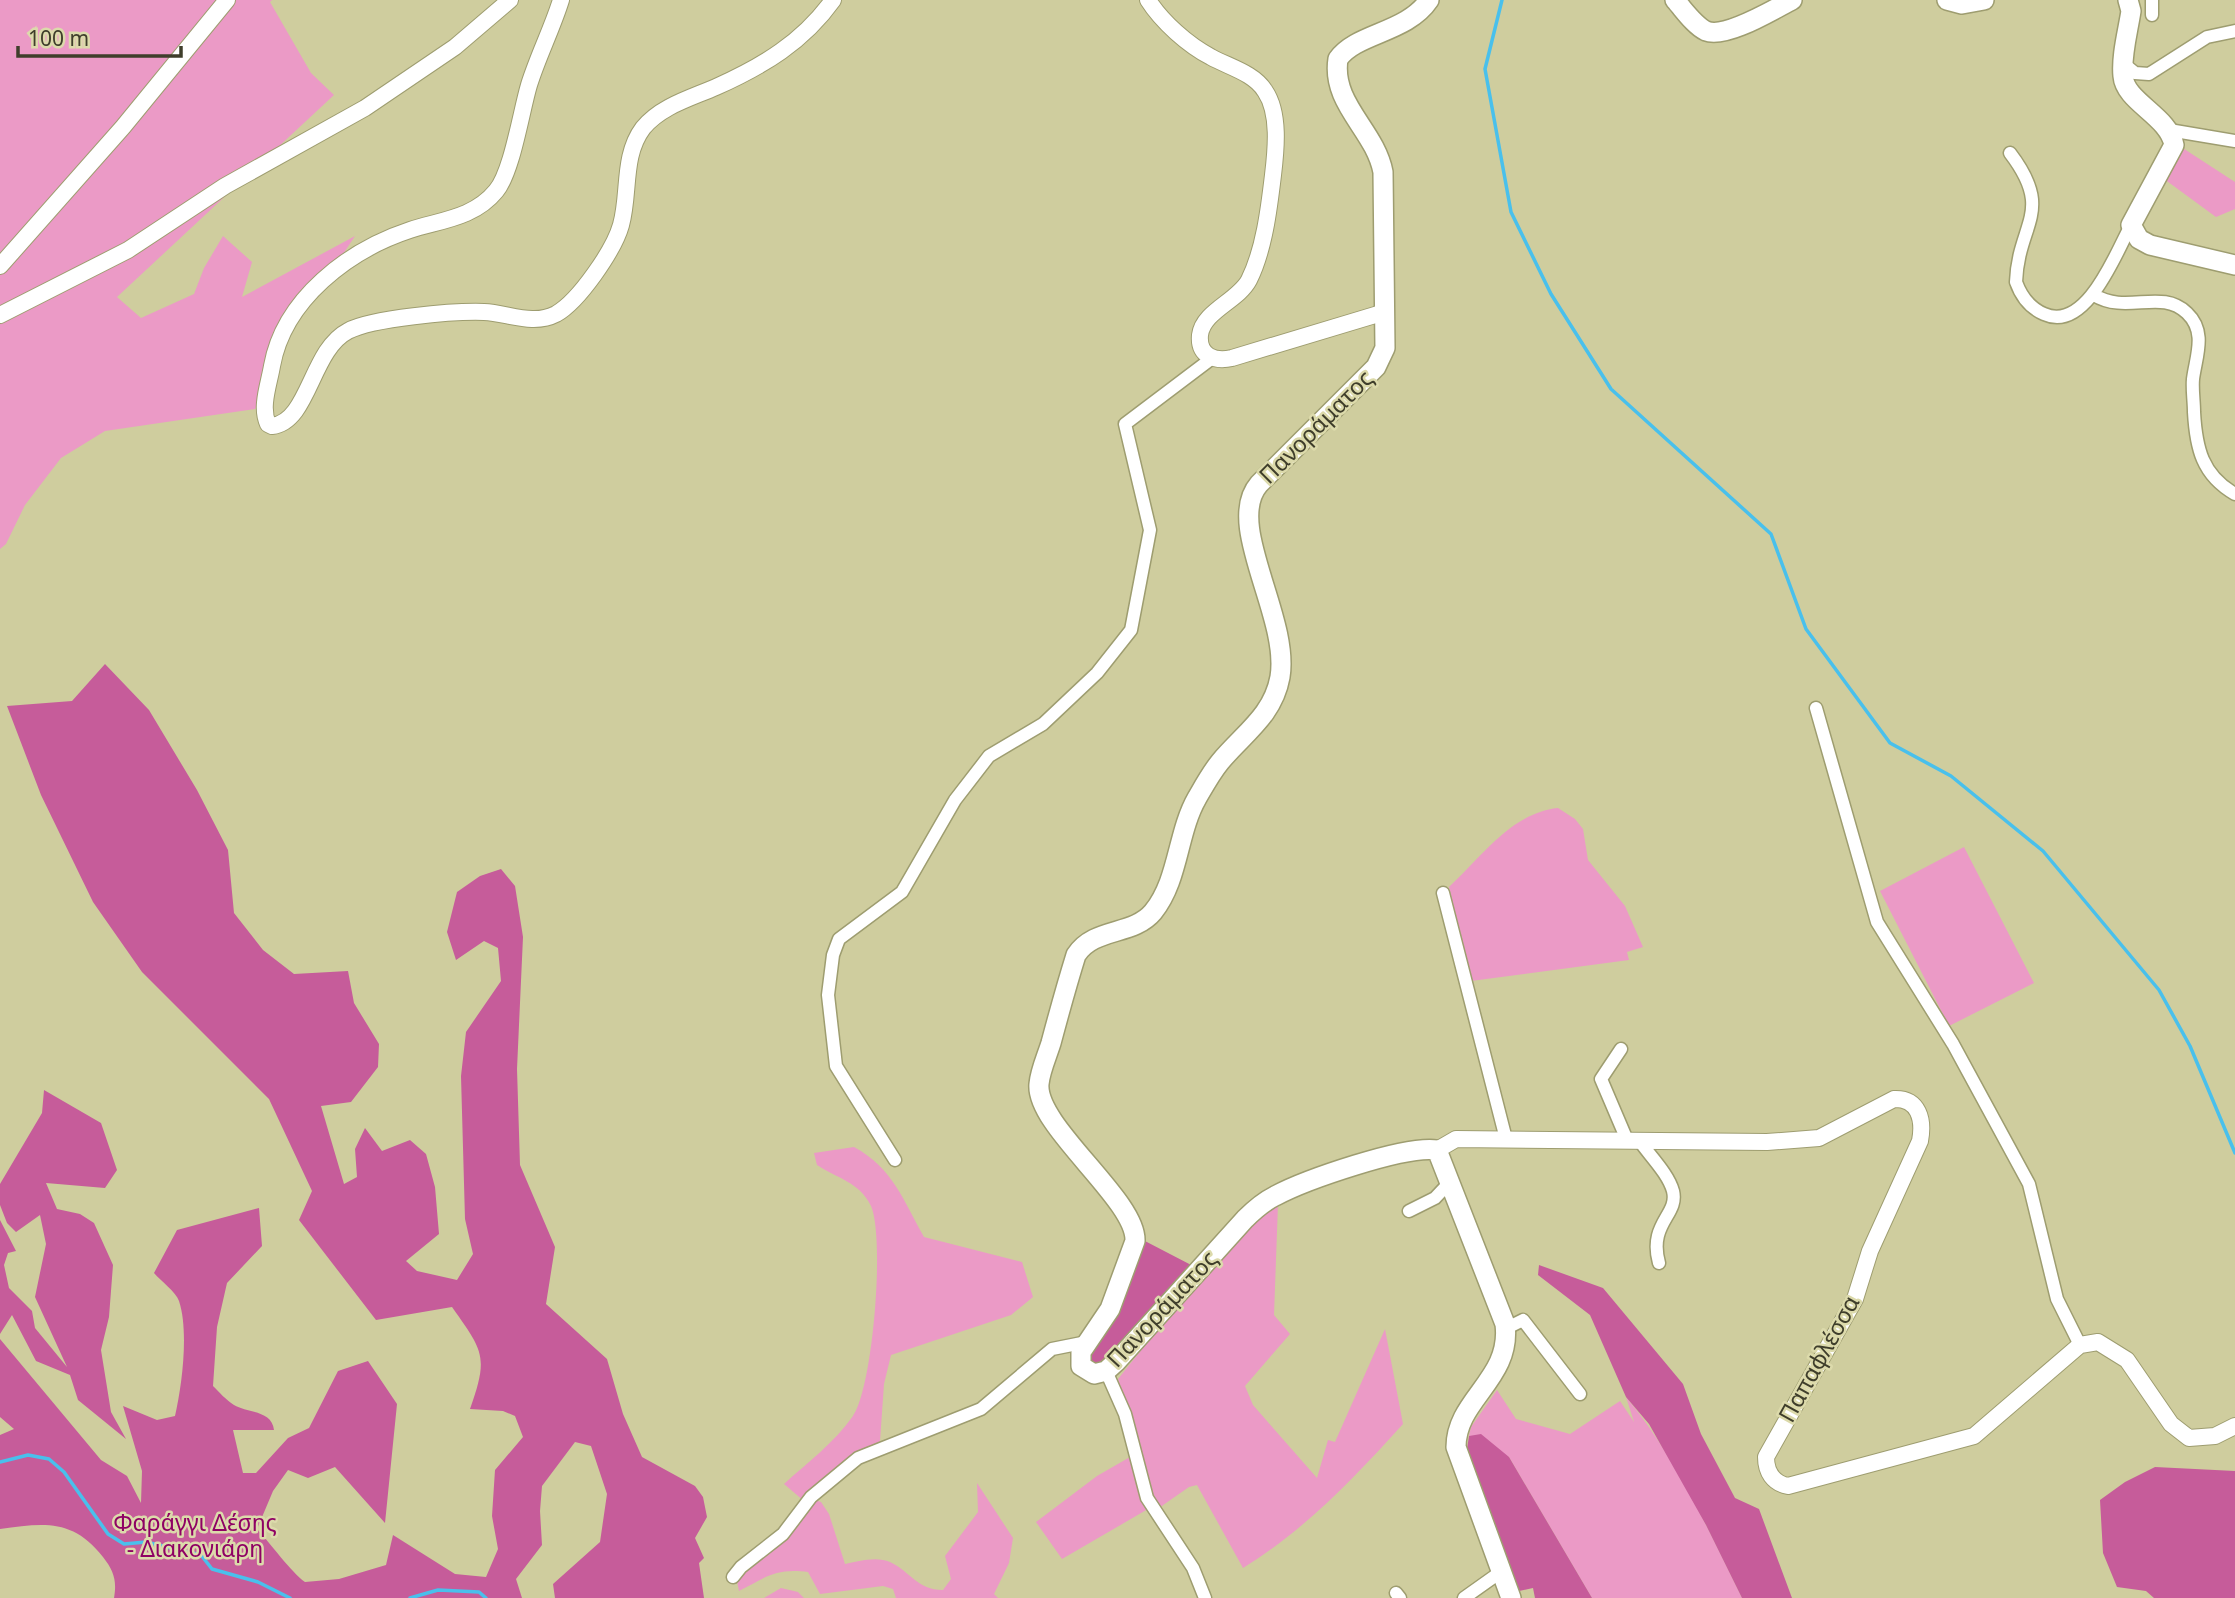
<svg xmlns="http://www.w3.org/2000/svg" width="2235" height="1598" font-family="'Noto Sans',sans-serif">
<style>
.green{fill:#eb9ac6}
.forest{fill:#c65c9a}
.lines{fill:none;stroke-linecap:round;stroke-linejoin:round}
.stream{stroke:#49c0ec;stroke-width:3.5}
.minor-casing{stroke:#9e9d70;stroke-width:15}
.tertiary-casing{stroke:#9e9d70;stroke-width:18}
.secondary-casing{stroke:#9e9d70;stroke-width:22}
.minor{stroke:#fff;stroke-width:12}
.tertiary{stroke:#fff;stroke-width:16}
.secondary{stroke:#fff;stroke-width:19}
.labels{text-anchor:middle;stroke-width:5;stroke-linejoin:round;paint-order:stroke}
.street-label{font-size:23px;fill:#3f3e2b;stroke:#dcdaab}
.park-label{font-size:23px;fill:#8f0164;stroke:#dcdaab}
</style>
<rect width="100%" height="100%" fill="#cfcd9e"/>
<path class="green" d="M 0,0 L 272,0 L 270,2 L 311,73 L 334,95 L 117,297 L 141,318 L 194,294 L 204,268 L 223,236 L 252,262 L 242,297 L 355,236 L 294,328 L 255,409 L 105,431 L 61,458 L 25,505 L 6,544 L 0,549 Z
M 2178,145 L 2235,182 L 2235,209 L 2216,217 L 2160,176 Z
M 1558,808 L 1575,819 L 1583,829 L 1588,860 L 1625,906 L 1643,947 L 1627,952 L 1629,960 L 1471,981 L 1449,887 C 1482,857 1511,813 1558,808 Z
M 1964,847 L 2034,983 L 1949,1026 L 1880,891 Z
M 854,1147 C 893,1168 903,1200 924,1237 L 1022,1262 L 1033,1297 L 1011,1315 L 891,1355 L 884,1384 L 880,1441 L 804,1501 L 784,1484 C 808,1462 834,1443 853,1416 C 873,1388 885,1238 871,1206 C 860,1182 836,1178 817,1165 L 814,1153 Z
M 1278,1204 L 1274,1315 L 1290,1334 L 1245,1386 L 1253,1405 L 1317,1478 L 1328,1440 L 1335,1442 L 1385,1329 L 1403,1424 C 1354,1478 1306,1529 1243,1568 L 1197,1485 L 1189,1487 L 1156,1510 L 1118,1379 L 1174,1309 L 1260,1217 Z
M 1497,1390 L 1516,1419 L 1570,1434 L 1620,1401 L 1634,1422 L 1626,1397 C 1675,1456 1708,1529 1742,1598 L 1592,1598 L 1509,1457 L 1469,1436 L 1471,1427 Z
M 1130,1457 L 1148,1509 L 1062,1559 L 1036,1522 L 1097,1476 Z
M 977,1483 L 1013,1538 L 1009,1563 L 994,1594 L 998,1598 L 896,1598 L 893,1589 L 883,1586 L 820,1594 L 808,1572 C 776,1568 766,1577 739,1591 L 737,1581 L 744,1570 L 815,1500 L 821,1502 L 829,1514 L 845,1564 C 858,1561 877,1556 890,1562 C 911,1572 917,1590 943,1590 L 951,1579 L 945,1556 L 978,1512 Z
M 781,1588 L 798,1592 L 804,1598 L 764,1598 Z"/>
<path class="forest" d="M 105,664 L 149,710 L 197,790 L 228,850 L 234,913 L 263,950 L 294,974 L 348,971 L 354,1003 L 379,1044 L 378,1067 L 351,1102 L 321,1106 L 344,1184 L 357,1177 L 355,1149 L 365,1128 L 382,1151 L 410,1140 L 426,1154 L 435,1187 L 439,1234 L 406,1261 L 417,1271 L 457,1280 L 473,1254 L 465,1219 L 461,1076 L 466,1032 L 501,981 L 498,948 L 484,941 L 456,960 L 447,932 L 457,892 L 480,876 L 501,869 L 515,886 L 523,937 L 517,1069 L 520,1165 L 555,1247 L 546,1304 L 607,1359 L 623,1414 L 642,1457 L 695,1486 L 703,1497 L 707,1517 L 695,1538 L 704,1558 L 699,1563 L 704,1598 L 555,1598 L 553,1584 L 600,1542 L 607,1494 L 591,1446 L 575,1442 L 542,1486 L 540,1511 L 542,1545 L 516,1579 L 522,1598 L 114,1598 C 117,1581 114,1571 103,1557 C 73,1518 43,1523 0,1529 L 0,1435 L 14,1429 L 0,1417 L 0,1339 L 101,1460 L 127,1476 L 141,1503 L 142,1471 L 123,1406 L 157,1420 L 175,1416 C 182,1386 189,1331 179,1301 C 176,1292 161,1281 154,1273 L 177,1230 L 259,1208 L 262,1246 L 227,1283 L 217,1327 L 213,1386 C 219,1392 226,1400 234,1405 C 247,1413 272,1410 274,1430 L 233,1430 L 243,1473 L 256,1473 L 288,1438 L 309,1428 L 338,1371 L 368,1361 L 397,1404 L 385,1523 L 335,1467 L 308,1478 L 288,1470 L 273,1491 L 257,1529 C 271,1544 291,1572 305,1582 L 339,1579 L 386,1565 L 393,1535 L 455,1574 L 486,1577 L 498,1549 L 492,1516 L 495,1470 L 523,1437 L 515,1416 L 503,1411 L 470,1409 C 489,1356 483,1351 452,1307 L 376,1320 L 299,1220 L 312,1191 L 269,1099 L 142,972 L 93,902 L 41,795 L 7,706 L 72,701 Z
M 44,1090 L 101,1123 L 117,1170 L 105,1188 L 46,1183 L 57,1209 L 80,1214 L 94,1223 L 113,1265 L 109,1317 L 101,1350 L 111,1412 L 126,1439 L 78,1400 L 70,1375 L 36,1361 L 12,1315 L 0,1334 L 0,1220 L 16,1251 L 8,1253 L 4,1265 L 9,1288 L 32,1311 L 35,1328 L 67,1367 L 35,1297 L 46,1244 L 40,1215 L 16,1232 L 7,1223 L 0,1205 L 0,1184 L 42,1113 Z
M 1143,1240 L 1195,1267 L 1098,1371 L 1084,1356 Z
M 1539,1265 L 1603,1288 L 1683,1384 L 1701,1434 L 1735,1498 L 1759,1509 L 1792,1598 L 1742,1598 L 1706,1525 L 1649,1424 L 1626,1397 L 1590,1315 L 1538,1275 Z
M 1481,1434 L 1509,1457 L 1592,1598 L 1535,1598 L 1533,1588 L 1519,1591 L 1467,1449 L 1469,1436 Z
M 2155,1467 L 2235,1471 L 2235,1598 L 2154,1598 L 2146,1591 L 2117,1587 L 2103,1553 L 2100,1500 L 2125,1482 Z"/>
<g class="lines">
<path class="stream" d="M 1502,0 L 1485,69 L 1511,212 L 1551,294 L 1611,389 L 1771,534 L 1806,629 L 1890,743 L 1951,776 L 2043,851 L 2159,990 L 2190,1046 L 2235,1153
M 0,1462 L 28,1455 L 49,1459 L 64,1472 L 108,1534 L 124,1544 L 146,1542 L 201,1555 L 212,1569 L 258,1582 L 290,1598
M 410,1598 L 438,1590 L 479,1592 L 486,1598"/>
<defs>
<path id="minor" d="M 2152,0 L 2152,15
M 2124,64 L 2135,73 L 2149,74 L 2207,37 L 2235,31
M 2169,130 L 2235,141
M 2010,153 C 2055,212 2018,223 2016,282 C 2021,296 2030,308 2044,314 C 2086,333 2116,253 2131,225
M 2094,295 C 2127,315 2161,288 2187,313 C 2207,332 2196,356 2193,379 C 2192,390 2194,401 2194,412 C 2196,448 2202,475 2235,494
M 1816,708 L 1877,922 L 1953,1044 L 2029,1184 L 2057,1299 L 2080,1345
M 1443,893 L 1506,1139
M 1621,1049 L 1601,1079 L 1627,1140
M 1639,1140 C 1649,1155 1668,1173 1673,1191 C 1679,1215 1648,1223 1659,1263
M 895,1160 L 836,1066 L 828,995 L 833,955 L 839,939 L 902,892 L 955,800 L 989,756 L 1043,724 L 1097,673 L 1131,630 L 1150,530 L 1125,424 L 1211,359
M 1409,1211 L 1435,1198 L 1451,1181
M 1505,1329 L 1523,1320 L 1580,1394
M 1106,1371 L 1125,1414 L 1147,1498 L 1193,1568 L 1205,1598
M 733,1577 L 741,1567 L 783,1534 L 811,1497 L 858,1458 L 981,1409 L 1052,1349 L 1087,1342
M 1396,1593 L 1400,1598
M 1464,1598 L 1502,1571"/>
<path id="tertiary" d="M 561,0 C 552,29 538,56 529,85 C 521,112 512,172 496,191 C 474,218 441,220 410,230 C 349,250 284,299 272,366 C 269,384 260,407 268,424 L 272,426 C 309,422 311,350 348,331 C 372,318 454,311 484,312 C 508,313 533,326 556,314 C 579,301 614,250 621,225 C 630,193 622,156 643,128 C 661,106 691,98 716,87 C 763,66 803,42 833,0
M 1148,0 C 1162,22 1188,45 1211,57 C 1229,67 1254,73 1265,91 C 1280,113 1276,150 1273,175 C 1269,209 1264,250 1249,280 C 1238,301 1203,311 1200,335 C 1198,356 1215,362 1232,358 L 1385,312
M 0,266 L 123,127 L 227,0
M 0,315 L 128,250 L 225,186 L 365,108 L 455,47 L 510,0
M 1437,1150 L 1456,1139 L 1767,1142 L 1819,1138 L 1894,1099 C 1919,1098 1924,1120 1920,1141 L 1870,1251 L 1855,1299 L 1766,1457 C 1766,1472 1773,1483 1788,1486 L 1974,1436 L 2080,1345 L 2098,1342 L 2127,1360 L 2171,1424 L 2189,1438 L 2215,1436 L 2235,1426"/>
<path id="secondary" d="M 1429,0 C 1407,33 1356,33 1338,59 C 1331,104 1375,130 1383,172 L 1385,348 L 1376,367 L 1259,484 C 1224,524 1290,617 1280,677 C 1273,716 1243,734 1220,762 C 1211,773 1204,786 1197,798 C 1177,833 1179,880 1153,912 C 1133,936 1094,927 1076,955 C 1067,984 1059,1013 1051,1043 C 1047,1056 1040,1071 1039,1084 C 1035,1126 1137,1200 1135,1241 L 1110,1309 L 1081,1352 L 1081,1366 L 1094,1374 L 1106,1371 L 1117,1361 L 1245,1219 C 1254,1210 1263,1202 1275,1196 C 1305,1180 1405,1145 1437,1150 L 1505,1324 C 1512,1379 1456,1399 1456,1447 L 1511,1598
M 1675,0 C 1684,10 1694,25 1706,31 C 1726,39 1774,9 1792,0
M 1947,0 L 1962,4 L 1984,0
M 2128,0 L 2131,11 C 2128,31 2121,56 2123,76 C 2125,102 2169,116 2174,145 L 2131,225 L 2139,239 L 2150,245 L 2235,265"/>
</defs>
<use href="#minor" class="minor-casing"/>
<use href="#tertiary" class="tertiary-casing"/>
<use href="#secondary" class="secondary-casing"/>
<use href="#minor" class="minor"/>
<use href="#tertiary" class="tertiary"/>
<use href="#secondary" class="secondary"/>
</g>
<g class="labels">
<g class="street-label">
<text transform="translate(1316 427) rotate(-45)" y="8">Πανοράματος</text>
<text transform="translate(1162 1309) rotate(-47)" y="8">Πανοράματος</text>
<text transform="translate(1819 1359) rotate(-61)" y="8">Παπαφλέσσα</text>
</g>
<g class="park-label">
<text x="195" y="1531">Φαράγγι Δέσης<tspan x="195" dy="26">- Διακονιάρη</tspan></text>
</g>
</g>
<path d="M18 46v10h163v-10" fill="none" stroke="#3f3e2b" stroke-width="3.5"/>
<text x="28" y="46" font-size="21" fill="#3f3e2b" stroke="#dcdaab" stroke-width="5" paint-order="stroke">100 m</text>
</svg>
